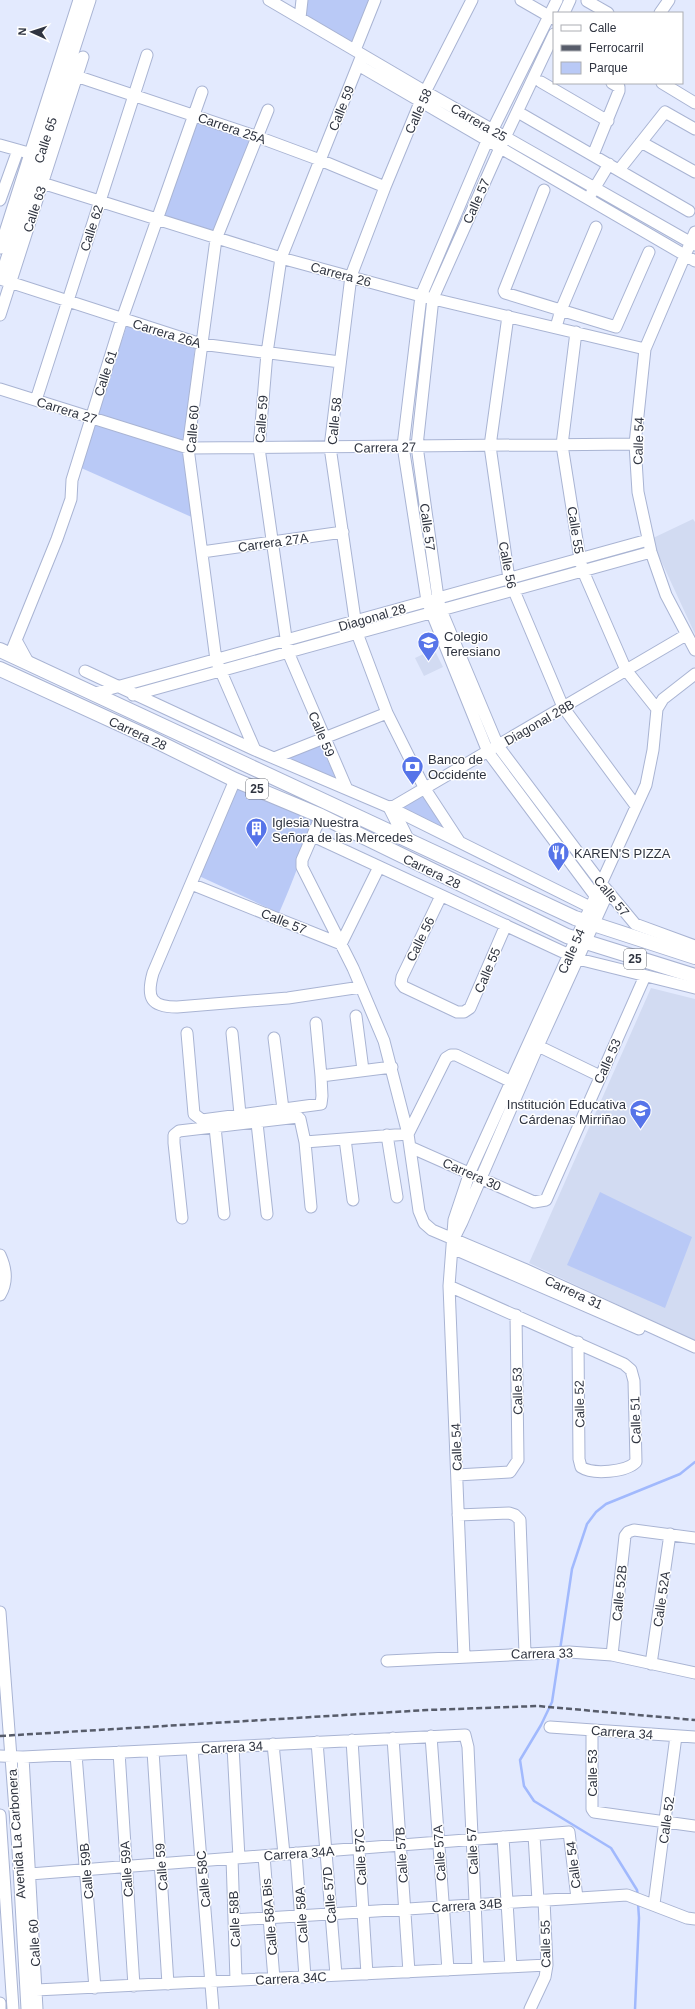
<svg xmlns="http://www.w3.org/2000/svg" width="695" height="2009" font-family="Helvetica,sans-serif">
<style>
.built{fill:#d2dbf2}
.green{fill:#b9c9f6}
.lines{fill:none;stroke-linecap:round;stroke-linejoin:round}
.stream{stroke:#a1b9fd;stroke-width:2.5}
.minor-casing{stroke:#a9b4d3;stroke-width:13}
.major-casing{stroke:#a9b4d3;stroke-width:16}
.minor{stroke:#fff;stroke-width:11}
.major{stroke:#fff;stroke-width:14}
.rail{stroke:#575c6a;stroke-width:2.5;stroke-dasharray:6 3;stroke-linecap:butt}
.labels{text-anchor:middle;stroke-width:3;stroke-linejoin:round;paint-order:stroke}
.shield{fill:#fff;stroke:#6d7179;stroke-width:1}
.shield-label{font-size:12px;font-weight:bold;fill:#2f3440}
.street-label{font-size:13px;fill:#2f3440;stroke:#fff}
.poi-label{font-size:13px;fill:#2f3440;stroke:#fff;text-anchor:start}
</style>
<rect width="100%" height="100%" fill="#e3eafe"/>
<path class="built" d="M 693,519 L 695,522 L 695,634 L 651,539 Z
M 434,649 L 443,667 L 424,676 L 415,658 Z
M 651,988 L 695,999 L 695,1341 L 529,1263 Z"/>
<path class="green" d="M 306,0 L 372,0 L 355,43 L 304,17 Z
M 193,119 L 252,138 L 212,235 L 159,218 Z
M 127,325 L 195,347 L 184,441 L 97,414 Z
M 96,422 L 186,453 L 196,519 L 79,467 Z
M 319,742 L 337,780 L 285,758 Z
M 239,786 L 316,818 C 304,850 293,882 279,913 L 199,876 Z
M 424,794 L 448,834 L 401,807 Z
M 600,1192 L 692,1237 L 665,1308 L 567,1265 Z"/>
<g class="lines">
<path class="stream" d="M 560,1650 L 572,1569 L 587,1524 L 596,1512 L 606,1504 L 680,1474 L 695,1462
M 559,1656 L 552,1702 L 541,1725 L 520,1760 L 524,1786 L 534,1801 L 611,1848 L 637,1890 L 638,1896
M 635,2009 L 639,1918 L 638,1903"/>
<defs>
<path id="minor" d="M 269,0 L 426,92 L 695,245
M 521,0 L 554,19
M 557,0 L 487,141 L 421,296 L 403,446 L 427,601 L 488,752 L 602,905
M 587,1 L 608,13
M 564,13 L 570,0
M 660,13 L 669,0
M 300,18 L 302,0
M 554,34 L 500,148 L 433,298 L 417,446 L 438,598 L 441,610 L 498,746 L 601,883 L 635,924 L 695,946
M 355,50 L 375,0
M 358,65 L 695,261
M 76,76 L 258,137 L 320,160 L 385,187
M 541,82 L 608,121
M 662,83 L 695,103
M 523,115 L 689,211
M 641,142 L 695,172
M 0,145 L 25,152
M 593,155 L 619,91 L 619,87 L 612,83
M 619,170 L 665,112 L 695,129
M 42,183 L 281,258 L 421,296 L 645,349
M 544,190 L 504,291 L 505,293 L 616,327 L 649,252
M 591,194 L 609,164
M 0,200 L 18,150
M 695,232 L 645,349 L 635,444 L 638,492 L 651,552 L 666,595 L 695,650
M 0,248 L 79,0
M 0,279 L 201,344 L 340,362
M 0,279 L 90,0
M 0,315 L 83,57
M 508,316 L 490,446 L 509,579 L 563,707 L 636,806
M 556,327 L 561,310 L 596,227
M 576,332 L 562,445 L 580,559 L 583,571 L 626,670 L 657,709
M 0,389 L 188,448 L 635,444
M 36,400 L 147,55
M 202,552 L 343,532
M 16,640 L 28,662
M 10,655 L 57,539 L 71,499 L 72,480 L 122,319 L 202,92
M 85,671 L 255,750 L 391,808 L 590,907
M 95,693 L 648,540
M 133,695 L 651,552
M 255,750 L 216,660 L 188,448 L 216,239 L 268,110
M 274,758 L 387,713
M 235,780 L 153,973 C 146,998 151,1007 177,1007 L 288,998 L 361,987
M 346,787 L 288,652 L 259,448 L 267,353 L 281,258 L 362,55
M 391,808 L 686,635
M 321,816 L 302,860 L 302,867 L 353,968 L 384,1041 L 408,1134 L 419,1211 L 424,1223 L 432,1230 L 524,1269 L 695,1347
M 313,836 L 578,959 L 695,988
M 459,841 L 425,789 L 387,713 L 357,633 L 330,447 L 351,276 L 385,187 L 421,100 L 472,0
M 191,884 L 341,944 L 379,867
M 441,896 L 402,977 L 401,983 L 404,987 L 457,1012 L 464,1012 L 470,1008 L 506,925
M 356,1016 L 363,1070
M 316,1023 L 321,1076
M 187,1033 L 194,1114 L 202,1120 L 321,1104 L 322,1096 L 321,1076 L 392,1067
M 232,1033 L 240,1114
M 274,1038 L 283,1109
M 532,1043 L 600,1076
M 257,1123 L 267,1214
M 215,1127 L 224,1214
M 387,1135 L 397,1197
M 345,1139 L 353,1200
M 305,1142 L 311,1207
M 410,1147 L 534,1202 L 546,1200 L 645,976
M 182,1218 L 174,1143 L 174,1135 L 179,1131 L 298,1117 L 300,1119 L 305,1142 L 408,1134 L 446,1058 L 451,1055 L 456,1055 L 520,1086
M 455,1236 L 462,1222 L 538,1046 L 605,899
M 452,1248 L 639,1329
M 0,1255 C 6,1268 8,1282 0,1295
M 449,1286 L 624,1364 L 631,1370 L 634,1381 L 636,1462 C 626,1472 593,1475 581,1467 L 579,1459 L 578,1342
M 457,1475 L 510,1472 L 518,1460 L 516,1315
M 458,1515 L 509,1513 L 515,1515 L 520,1520 L 525,1653
M 0,1612 L 18,1850 L 27,2009
M 612,1655 L 625,1536 L 628,1532 L 634,1530 L 695,1538
M 464,1656 L 449,1286 L 454,1220 L 470,1172 L 646,785 L 653,750 L 657,709 L 663,699 L 695,674
M 387,1661 L 569,1652 L 612,1655 L 695,1673
M 651,1664 L 670,1534
M 550,1727 L 695,1737
M 592,1731 L 592,1809 L 594,1812 L 695,1826
M 431,1736 L 448,1970
M 393,1738 L 409,1972
M 352,1740 L 367,1974
M 317,1742 L 336,1975
M 273,1744 L 284,1854
M 233,1747 L 239,1858
M 192,1749 L 213,2009
M 153,1751 L 168,1984
M 119,1752 L 134,1986
M 76,1755 L 95,1988
M 0,1756 L 23,1757 L 465,1735 L 468,1747 L 478,1968
M 23,1757 L 37,2009
M 0,1815 L 13,2009
M 534,1835 L 538,1901
M 503,1837 L 511,1967
M 296,1853 L 305,1977
M 264,1856 L 274,1979
M 232,1858 L 236,1980
M 30,1874 L 569,1832 L 577,1898
M 654,1904 L 676,1736
M 234,1920 L 627,1895 L 687,1918 L 695,1919
M 36,1990 L 547,1965
M 0,2003 L 0,2009
M 530,2009 L 545,1977 L 547,1965 L 544,1900"/>
<path id="major" d="M 0,650 L 575,918 L 695,957
M 0,669 L 148,737 L 235,780 L 321,816 L 567,936 L 695,976
M 391,808 L 406,838"/>
</defs>
<use href="#minor" class="minor-casing"/>
<use href="#major" class="major-casing"/>
<use href="#minor" class="minor"/>
<use href="#major" class="major"/>
<path class="rail" d="M 0,1736 L 427,1710 L 538,1706 L 695,1720"/>
</g>
<defs>
<symbol id="school-pin" viewBox="-11 -11 22 30"><path d="M0 17L-7.5 6A9.5 9.5 0 1 1 7.5 6Z" fill="#5674e9" stroke="#fff"/><path d="M0-5L7-2L0 1L-7-2ZM-4 1L0 2.5L4 1V4Q0 6-4 4Z" fill="#fff"/></symbol>
<symbol id="bank-pin" viewBox="-11 -11 22 30"><path d="M0 17L-7.5 6A9.5 9.5 0 1 1 7.5 6Z" fill="#5674e9" stroke="#fff"/><path d="M-6-4H6V4H-6ZM0-2.3a2.3 2.3 0 1 0 0 4.6a2.3 2.3 0 1 0 0-4.6Z" fill="#fff"/></symbol>
<symbol id="building-pin" viewBox="-11 -11 22 30"><path d="M0 17L-7.5 6A9.5 9.5 0 1 1 7.5 6Z" fill="#5674e9" stroke="#fff"/><path d="M-4-6H4V6H1V3H-1V6H-4ZM-2.5-4.3h1.7v1.8h-1.7ZM.8-4.3h1.7v1.8H.8ZM-2.5-1h1.7V.8h-1.7ZM.8-1h1.7V.8H.8Z" fill="#fff"/></symbol>
<symbol id="restaurant-pin" viewBox="-11 -11 22 30"><path d="M0 17L-7.5 6A9.5 9.5 0 1 1 7.5 6Z" fill="#5674e9" stroke="#fff"/><path d="M-5-6h1v4h1v-4h1v4h1v-4h1v5L-1.5 .5V6h-2V.5L-5-1ZM5-6V6H3V1.5H1.5Q1.5-4 5-6Z" fill="#fff"/></symbol>
</defs>
<g fill-rule="evenodd">
<use href="#school-pin" x="416" y="630" width="25" height="34"/>
<use href="#bank-pin" x="400" y="754" width="25" height="34"/>
<use href="#building-pin" x="244" y="816" width="25" height="34"/>
<use href="#restaurant-pin" x="546" y="840" width="25" height="34"/>
<use href="#school-pin" x="628" y="1098" width="25" height="34"/>
</g>
<g class="labels">
<g class="shield">
<rect x="246" y="779" width="22" height="20" rx="3"/>
<rect x="624" y="949" width="22" height="20" rx="3"/>
</g>
<g class="shield-label">
<text x="257" y="793">25</text>
<text x="635" y="963">25</text>
</g>
<g class="street-label">
<text transform="translate(341 108) rotate(-68)" y="5">Calle 59</text>
<text transform="translate(418 111) rotate(-66)" y="5">Calle 58</text>
<text transform="translate(479 122) rotate(30)" y="5">Carrera 25</text>
<text transform="translate(232 128) rotate(19)" y="5">Carrera 25A</text>
<text transform="translate(45 140) rotate(-72)" y="5">Calle 65</text>
<text transform="translate(476 201) rotate(-66)" y="5">Calle 57</text>
<text transform="translate(34 209) rotate(-72)" y="5">Calle 63</text>
<text transform="translate(91 228) rotate(-72)" y="5">Calle 62</text>
<text transform="translate(341 274) rotate(15)" y="5">Carrera 26</text>
<text transform="translate(167 333) rotate(17)" y="5">Carrera 26A</text>
<text transform="translate(105 373) rotate(-72)" y="5">Calle 61</text>
<text transform="translate(67 410) rotate(17)" y="5">Carrera 27</text>
<text transform="translate(261 419) rotate(-86)" y="5">Calle 59</text>
<text transform="translate(334 421) rotate(-84)" y="5">Calle 58</text>
<text transform="translate(192 429) rotate(-86)" y="5">Calle 60</text>
<text transform="translate(638 441) rotate(-88)" y="5">Calle 54</text>
<text transform="translate(385 447) rotate(-1)" y="5">Carrera 27</text>
<text transform="translate(428 527) rotate(82)" y="5">Calle 57</text>
<text transform="translate(576 530) rotate(81)" y="5">Calle 55</text>
<text transform="translate(273 542) rotate(-8)" y="5">Carrera 27A</text>
<text transform="translate(508 565) rotate(79)" y="5">Calle 56</text>
<text transform="translate(372 617) rotate(-16)" y="5">Diagonal 28</text>
<text transform="translate(539 722) rotate(-30)" y="5">Diagonal 28B</text>
<text transform="translate(138 733) rotate(25)" y="5">Carrera 28</text>
<text transform="translate(322 734) rotate(67)" y="5">Calle 59</text>
<text transform="translate(432 871) rotate(26)" y="5">Carrera 28</text>
<text transform="translate(612 896) rotate(51)" y="5">Calle 57</text>
<text transform="translate(284 921) rotate(22)" y="5">Calle 57</text>
<text transform="translate(420 939) rotate(-64)" y="5">Calle 56</text>
<text transform="translate(571 951) rotate(-66)" y="5">Calle 54</text>
<text transform="translate(487 970) rotate(-67)" y="5">Calle 55</text>
<text transform="translate(607 1061) rotate(-66)" y="5">Calle 53</text>
<text transform="translate(472 1174) rotate(24)" y="5">Carrera 30</text>
<text transform="translate(574 1292) rotate(25)" y="5">Carrera 31</text>
<text transform="translate(517 1391) rotate(-91)" y="5">Calle 53</text>
<text transform="translate(579 1404) rotate(-91)" y="5">Calle 52</text>
<text transform="translate(635 1420) rotate(-92)" y="5">Calle 51</text>
<text transform="translate(456 1447) rotate(-92)" y="5">Calle 54</text>
<text transform="translate(619 1593) rotate(-84)" y="5">Calle 52B</text>
<text transform="translate(661 1599) rotate(-82)" y="5">Calle 52A</text>
<text transform="translate(542 1653) rotate(-1)" y="5">Carrera 33</text>
<text transform="translate(622 1732) rotate(4)" y="5">Carrera 34</text>
<text transform="translate(232 1747) rotate(-3)" y="5">Carrera 34</text>
<text transform="translate(592 1773) rotate(-90)" y="5">Calle 53</text>
<text transform="translate(666 1820) rotate(-82)" y="5">Calle 52</text>
<text transform="translate(16 1834) rotate(-94)" y="5">Avenida La Carbonera</text>
<text transform="translate(472 1851) rotate(-93)" y="5">Calle 57</text>
<text transform="translate(299 1853) rotate(-4)" y="5">Carrera 34A</text>
<text transform="translate(439 1853) rotate(-94)" y="5">Calle 57A</text>
<text transform="translate(401 1855) rotate(-94)" y="5">Calle 57B</text>
<text transform="translate(360 1857) rotate(-93)" y="5">Calle 57C</text>
<text transform="translate(573 1865) rotate(-97)" y="5">Calle 54</text>
<text transform="translate(161 1867) rotate(-94)" y="5">Calle 59</text>
<text transform="translate(126 1869) rotate(-94)" y="5">Calle 59A</text>
<text transform="translate(86 1871) rotate(-95)" y="5">Calle 59B</text>
<text transform="translate(203 1879) rotate(-95)" y="5">Calle 58C</text>
<text transform="translate(329 1895) rotate(-95)" y="5">Calle 57D</text>
<text transform="translate(467 1905) rotate(-4)" y="5">Carrera 34B</text>
<text transform="translate(301 1915) rotate(-94)" y="5">Calle 58A</text>
<text transform="translate(269 1917) rotate(-95)" y="5">Calle 58A Bis</text>
<text transform="translate(234 1919) rotate(-92)" y="5">Calle 58B</text>
<text transform="translate(34 1943) rotate(-93)" y="5">Calle 60</text>
<text transform="translate(545 1944) rotate(-91)" y="5">Calle 55</text>
<text transform="translate(291 1978) rotate(-3)" y="5">Carrera 34C</text>
</g>
<g class="poi-label">
<text x="444" y="641">Colegio<tspan x="444" dy="15">Teresiano</tspan></text>
<text x="428" y="764">Banco de<tspan x="428" dy="15">Occidente</tspan></text>
<text x="272" y="827">Iglesia Nuestra<tspan x="272" dy="15">Señora de las Mercedes</tspan></text>
<text x="574" y="858">KAREN'S PIZZA</text>
<text x="626" y="1109" text-anchor="end">Institución Educativa<tspan x="626" dy="15">Cárdenas Mirriñao</tspan></text>
</g>
</g>
<rect x="553" y="12" width="130" height="72" fill="#ffffff" stroke="#acaeb3"/>
<rect x="561" y="25" width="20" height="6" fill="#ffffff" stroke="#acaeb3"/>
<text x="589" y="32" font-size="12" fill="#2f3440">Calle</text>
<rect x="561" y="45" width="20" height="6" fill="#575c6a" stroke="#acaeb3"/>
<text x="589" y="52" font-size="12" fill="#2f3440">Ferrocarril</text>
<rect x="561" y="62" width="20" height="12" fill="#b9c9f6" stroke="#acaeb3"/>
<text x="589" y="72" font-size="12" fill="#2f3440">Parque</text>
<g transform="translate(32 32) rotate(273)" stroke="#ffffff" stroke-width="3" paint-order="stroke">
<path d="M0-3L7 15L0 10L-7 15Z" fill="#2f3440"/>
<text y="-6" font-size="11" font-weight="bold" text-anchor="middle" fill="#2f3440">N</text>
</g>
</svg>
